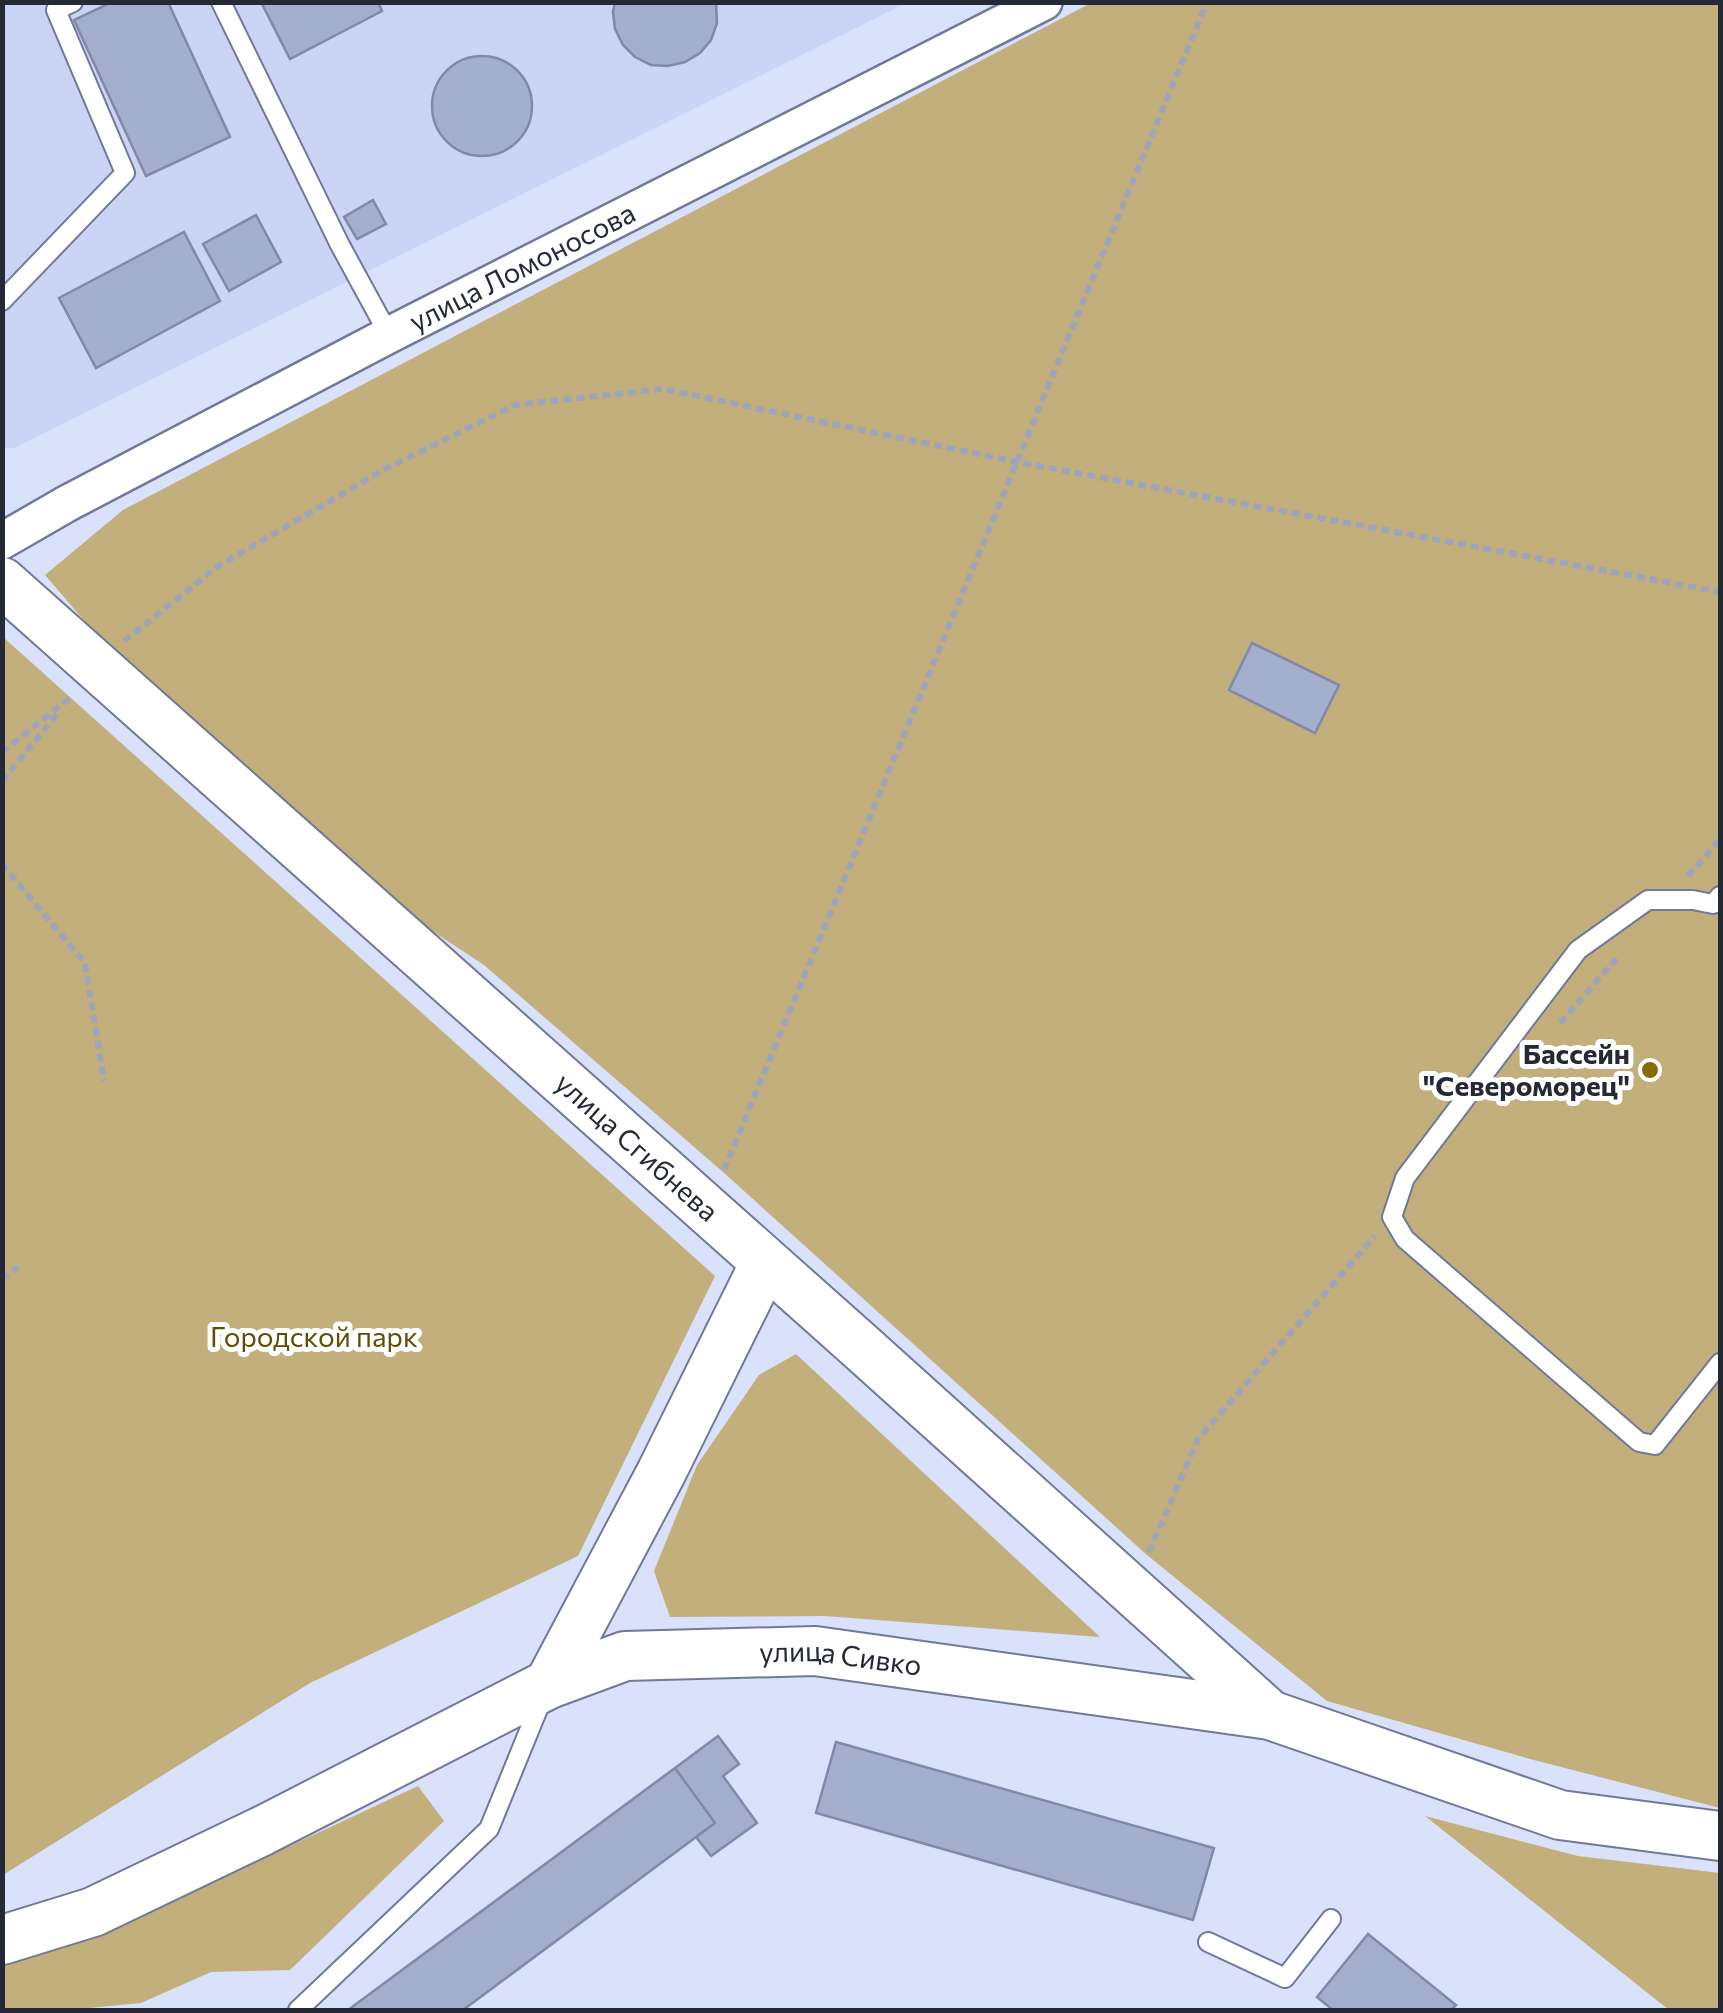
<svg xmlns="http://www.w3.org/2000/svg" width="1723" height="2013" font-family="Commissioner,sans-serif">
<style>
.built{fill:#cbd4f4}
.green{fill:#c2af7c}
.building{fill:#a4aecd;stroke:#8089a7;stroke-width:2.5}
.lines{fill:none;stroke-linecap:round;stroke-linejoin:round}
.lane-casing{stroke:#707996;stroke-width:22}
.street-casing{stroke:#707996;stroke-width:40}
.secondary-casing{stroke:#707996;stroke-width:52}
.path{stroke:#9fa5bb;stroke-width:6;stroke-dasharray:8 5;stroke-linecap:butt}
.lane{stroke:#fff;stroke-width:18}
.street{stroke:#fff;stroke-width:35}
.secondary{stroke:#fff;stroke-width:48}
.poi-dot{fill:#876b07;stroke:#fff;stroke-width:4}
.labels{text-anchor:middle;stroke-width:10;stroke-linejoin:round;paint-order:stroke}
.street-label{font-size:28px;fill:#252935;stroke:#fff}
.poi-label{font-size:28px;font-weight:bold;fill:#252935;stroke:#fff;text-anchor:end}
.park-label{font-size:28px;fill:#624d05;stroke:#fff}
</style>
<rect width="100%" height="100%" fill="#d9e1fb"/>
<path class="built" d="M 3,3 L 906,3 L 14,448 L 3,448 Z"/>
<path class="green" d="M 1091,3 L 1720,3 L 1720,1808 L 1530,1759 L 1327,1701 L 1147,1555 L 723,1172 L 484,965 L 402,911 L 111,652 L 45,575 L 123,510 Z
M 3,637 L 715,1276 L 578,1556 L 310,1683 L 3,1875 Z
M 796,1354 L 1100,1637 L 825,1616 L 670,1617 L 654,1571 L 697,1465 L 759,1375 Z
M 418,1786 L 444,1821 L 290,1970 L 211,1972 L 141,2003 L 69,2010 L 3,2010 L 3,1959 L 115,1928 Z
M 1425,1816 L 1578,1856 L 1720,1873 L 1720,2010 L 1669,2010 Z"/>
<path class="building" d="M 112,2 L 168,2 L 230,137 L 146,176 L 74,20 Z
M 261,2 L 378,2 L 382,11 L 290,59 Z
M 615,2 L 716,2 L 717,23 L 711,40 L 700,53 L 685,62 L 668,66 L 651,65 L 635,57 L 623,45 L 615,29 L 613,12 Z
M432 106a50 50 0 1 1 100 0a50 50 0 1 1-100 0Z
M 373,200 L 386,224 L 357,239 L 344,217 Z
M 256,215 L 281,262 L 229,291 L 203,244 Z
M 184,232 L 220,301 L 96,368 L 59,298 Z
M 1252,643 L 1339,685 L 1315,733 L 1229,690 Z
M 718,1736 L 739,1764 L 723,1776 L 757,1823 L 711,1856 L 696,1837 L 715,1823 L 675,1768 Z
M 836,1742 L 1214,1848 L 1193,1920 L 816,1813 Z
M 675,1768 L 715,1823 L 463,2010 L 348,2010 Z
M 1368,1934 L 1456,2005 L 1451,2010 L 1333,2010 L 1317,1997 Z"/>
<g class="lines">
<defs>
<path id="lane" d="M 221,2 L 340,245 L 389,335
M 2,301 L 125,173 L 56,10 L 73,2
M 1720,896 L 1713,904 L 1693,900 L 1648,900 L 1578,950 L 1405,1178 L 1392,1217 L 1405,1239 L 1639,1442 L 1655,1445 L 1720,1363
M 1208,1942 L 1285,1978 L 1331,1919
M 298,2010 L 489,1829 L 542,1699"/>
<g id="street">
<path id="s1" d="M 2,541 L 68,503 L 389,335 L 1044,2"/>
</g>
<g id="secondary">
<path id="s2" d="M 2,582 L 860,1346 L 1270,1715"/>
<path d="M 549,1684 L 661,1473 L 765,1263"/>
<path id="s3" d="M 2,1940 L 93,1912 L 262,1831 L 549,1684 L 625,1656 L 815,1651 L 1270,1715 L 1560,1815 L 1720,1836"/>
</g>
</defs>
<use href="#lane" class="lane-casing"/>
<use href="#street" class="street-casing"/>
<use href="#secondary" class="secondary-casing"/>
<path class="path" d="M 124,641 L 217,567 L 383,470 L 515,405 L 663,389 L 1017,462 L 1720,592
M 2,752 L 71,697
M 2,781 L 59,712
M 2,864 L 85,963 L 104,1081
M 1688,876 L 1720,839
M 1560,1023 L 1618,957
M 724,1170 L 1207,2
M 2,1279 L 18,1267
M 1149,1552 L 1198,1439 L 1375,1236"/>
<use href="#lane" class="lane"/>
<use href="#street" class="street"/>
<use href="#secondary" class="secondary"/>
</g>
<circle class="poi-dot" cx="1650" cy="1070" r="10"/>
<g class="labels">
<g class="street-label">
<text dy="10" stroke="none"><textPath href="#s1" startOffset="588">улица Ломоносова</textPath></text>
<text dy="10" stroke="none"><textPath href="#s2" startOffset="850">улица Сгибнева</textPath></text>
<text dy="10" stroke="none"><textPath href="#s3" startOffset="902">улица Сивко</textPath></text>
</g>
<g class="poi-label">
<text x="1630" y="1064">Бассейн<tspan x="1630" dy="32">"Североморец"</tspan></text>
</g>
<g class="park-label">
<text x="314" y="1347">Городской парк</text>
</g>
</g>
<rect width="1723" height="2013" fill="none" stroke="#252935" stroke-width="10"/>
</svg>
